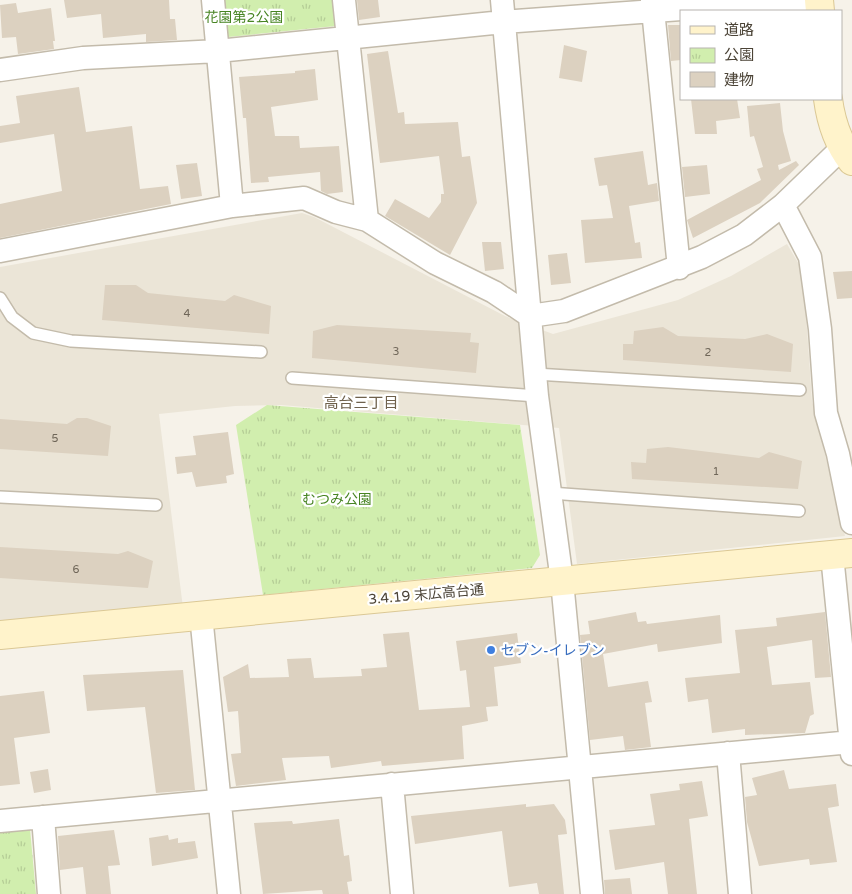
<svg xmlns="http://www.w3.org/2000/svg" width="852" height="894" font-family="'Varela Round','Noto Sans JP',sans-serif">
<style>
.residential{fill:#ebe5d7}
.park{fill:url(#park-tufts)}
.building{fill:#dcd1c0}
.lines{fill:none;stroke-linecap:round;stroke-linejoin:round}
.lane-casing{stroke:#c3bbab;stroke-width:14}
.street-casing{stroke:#c3bbab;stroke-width:25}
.secondary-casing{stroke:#dbc895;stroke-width:30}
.lane{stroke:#fff;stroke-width:11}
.street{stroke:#fff;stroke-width:22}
.secondary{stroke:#fff3cb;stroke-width:28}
.shop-dot{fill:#3f7fe0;stroke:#fff;stroke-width:2}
.labels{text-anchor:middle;stroke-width:4.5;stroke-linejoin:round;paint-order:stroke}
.number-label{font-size:11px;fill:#6f6658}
.park-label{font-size:14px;fill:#478422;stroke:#fff}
.street-label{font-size:14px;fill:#4b4336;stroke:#fff}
.shop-label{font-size:14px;fill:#366cbe;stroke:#fff;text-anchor:start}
.neighbourhood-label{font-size:15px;fill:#6f614c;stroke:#fff}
</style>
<defs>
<pattern id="park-tufts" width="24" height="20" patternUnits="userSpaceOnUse" patternTransform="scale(1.25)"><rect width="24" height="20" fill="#d1eeae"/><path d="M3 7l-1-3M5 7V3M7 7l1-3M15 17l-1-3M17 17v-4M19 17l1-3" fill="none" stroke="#b5cd96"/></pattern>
</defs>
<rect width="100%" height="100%" fill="#f6f2e9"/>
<path class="residential" d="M 302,213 L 314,217 L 505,316 L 553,334 L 678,300 L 731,276 L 787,244 L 803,271 L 812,401 L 845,536 L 577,564 L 559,428 L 281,405 L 235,406 L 159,414 L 183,608 L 0,623 L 0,267 Z"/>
<path class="park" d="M 224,0 L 334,0 L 336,26 L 228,37 Z
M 267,405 L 520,425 L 540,555 L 532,568 L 263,595 L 236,425 Z
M 30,829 L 36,894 L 0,894 L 0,832 Z"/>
<path class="building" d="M 64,0 L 169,0 L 170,19 L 175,19 L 177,40 L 146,42 L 146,34 L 103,38 L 101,14 L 67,18 Z
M 357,0 L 378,0 L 380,17 L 359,20 Z
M 16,3 L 18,13 L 51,8 L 55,41 L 53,41 L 54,49 L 18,54 L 16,37 L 2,38 L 0,5 Z
M 668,25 L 681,25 L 681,60 L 671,61 Z
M 564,45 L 587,51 L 582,82 L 559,78 Z
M 388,51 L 398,113 L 404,112 L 405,124 L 458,122 L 462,157 L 470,156 L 477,203 L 450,255 L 385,216 L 395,199 L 429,218 L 441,202 L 441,194 L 444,194 L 439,156 L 380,163 L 367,54 Z
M 315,69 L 318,100 L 271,107 L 275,136 L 299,136 L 300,148 L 339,146 L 343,192 L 327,194 L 321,191 L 320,172 L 268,177 L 269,182 L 251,183 L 246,118 L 243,118 L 239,77 L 295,73 L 295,71 Z
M 79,87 L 86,132 L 132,126 L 140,189 L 168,186 L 171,204 L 0,238 L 0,204 L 62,191 L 54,134 L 0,143 L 0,126 L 20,123 L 16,96 Z
M 691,99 L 737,99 L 740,118 L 716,121 L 717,134 L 695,134 Z
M 780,103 L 783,131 L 791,161 L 778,165 L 779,170 L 796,161 L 799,165 L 760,203 L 693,238 L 687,220 L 761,180 L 757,169 L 763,167 L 754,136 L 750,137 L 747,106 Z
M 643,151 L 648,185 L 657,183 L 659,201 L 629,206 L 635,243 L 640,242 L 642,258 L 585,263 L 581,220 L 613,218 L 607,185 L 599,186 L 594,158 Z
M 197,163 L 202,196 L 181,199 L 176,165 Z
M 707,165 L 710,194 L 685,197 L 682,167 Z
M 482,242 L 501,242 L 504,269 L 485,271 Z
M 567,253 L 571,283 L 551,285 L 548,255 Z
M 852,271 L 852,298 L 837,299 L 833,272 Z
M 105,285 L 136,285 L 148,293 L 225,301 L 234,295 L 271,306 L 269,334 L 102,320 Z
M 337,325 L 471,333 L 470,342 L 479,343 L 476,373 L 312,358 L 313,331 Z
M 663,327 L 678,336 L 745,339 L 767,334 L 793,344 L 791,372 L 623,360 L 623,344 L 633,344 L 634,331 Z
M 77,418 L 87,418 L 111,426 L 108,456 L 0,449 L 0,419 L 67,424 Z
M 228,432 L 234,474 L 226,476 L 227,483 L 196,487 L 192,472 L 177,474 L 175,457 L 196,455 L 193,436 Z
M 668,447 L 759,458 L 769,452 L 802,461 L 798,489 L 632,479 L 631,462 L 646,463 L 647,449 Z
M 0,547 L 118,554 L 128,551 L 153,561 L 148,588 L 0,578 Z
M 636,612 L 638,622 L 646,621 L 647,624 L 720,615 L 722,643 L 658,652 L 657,644 L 603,654 L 608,687 L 648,681 L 652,702 L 645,703 L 651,747 L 625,750 L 623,736 L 590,740 L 580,635 L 590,634 L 588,621 Z
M 825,612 L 831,677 L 815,678 L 812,640 L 767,647 L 772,685 L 810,682 L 814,714 L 810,716 L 805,733 L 745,735 L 745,729 L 712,733 L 708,699 L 688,702 L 685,678 L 740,673 L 735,630 L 777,626 L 776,618 Z
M 409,632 L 419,710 L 470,707 L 466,670 L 460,671 L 456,641 L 517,633 L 521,663 L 494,667 L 498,706 L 486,707 L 488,721 L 462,726 L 464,759 L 382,766 L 381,761 L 331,768 L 329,756 L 282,758 L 286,780 L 236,786 L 231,754 L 241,753 L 238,711 L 228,712 L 223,677 L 248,664 L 250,678 L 289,677 L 287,659 L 311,658 L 314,678 L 362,676 L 361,669 L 387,667 L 383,634 Z
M 183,670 L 195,790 L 156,793 L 145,707 L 87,711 L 83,675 Z
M 44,691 L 50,733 L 14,738 L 20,784 L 0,786 L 0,696 Z
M 48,769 L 51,790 L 34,793 L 30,772 Z
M 784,770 L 789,789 L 836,784 L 839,806 L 828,808 L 837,862 L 810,865 L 809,859 L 759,866 L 747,822 L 745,797 L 757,795 L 752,778 Z
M 702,781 L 708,816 L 689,819 L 697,894 L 668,894 L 664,862 L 615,870 L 609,830 L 655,825 L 650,794 L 680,790 L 679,784 Z
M 526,804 L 526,807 L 554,804 L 565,820 L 567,834 L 558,835 L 564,894 L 539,894 L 537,883 L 509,887 L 502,831 L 415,844 L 411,816 Z
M 339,819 L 344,856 L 349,855 L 352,881 L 347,882 L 349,894 L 323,894 L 322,890 L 263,894 L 254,823 L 292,821 L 293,824 Z
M 114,830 L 120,865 L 108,866 L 111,894 L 86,894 L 83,867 L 60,870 L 58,836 Z
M 168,835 L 169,840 L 178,838 L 178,843 L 195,841 L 198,858 L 152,866 L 149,838 Z
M 630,878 L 632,894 L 605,894 L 604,880 Z"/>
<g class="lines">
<defs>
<path id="lane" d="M 0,298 L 12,317 L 33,333 L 71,341 L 261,352
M 535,374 L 800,390
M 292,378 L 537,396
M 550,493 L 799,511
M 0,497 L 156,505"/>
<path id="street" d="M 213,0 L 232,206
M 344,0 L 367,220
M 502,0 L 537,396 L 562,581 L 592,894
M 652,0 L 679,268
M 0,70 L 83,58 L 218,51 L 503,22 L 806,0
M 783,205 L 810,257 L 820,329 L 826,413 L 838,454 L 852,523
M 0,251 L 232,206 L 304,198 L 336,212 L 367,220 L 435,263 L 494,292 L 530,316 L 564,311 L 702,257 L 744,235 L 783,205 L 842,148
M 832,555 L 852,754
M 201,615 L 229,894
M 728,753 L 740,894
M 392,784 L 402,894
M 43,817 L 49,894
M 0,821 L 852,742"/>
<path id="secondary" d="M 819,0 L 820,11
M 828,99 C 831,122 838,143 852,161
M 0,635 L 852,553"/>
</defs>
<use href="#lane" class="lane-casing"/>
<use href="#street" class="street-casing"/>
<use href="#secondary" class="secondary-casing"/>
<use href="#lane" class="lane"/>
<use href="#street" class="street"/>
<use href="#secondary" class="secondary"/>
</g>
<circle class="shop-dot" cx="491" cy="650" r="5"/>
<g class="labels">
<g class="number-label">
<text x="187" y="317">4</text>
<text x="396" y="355">3</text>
<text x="708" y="356">2</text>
<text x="55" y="442">5</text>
<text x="716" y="475">1</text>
<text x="76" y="573">6</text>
</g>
<g class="park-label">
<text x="244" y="22">花園第2公園</text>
<text x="337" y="504">むつみ公園</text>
</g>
<g class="street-label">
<text transform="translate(426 594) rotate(-5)" y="5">3.4.19 末広高台通</text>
</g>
<g class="shop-label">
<text x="501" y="655">セブン-イレブン</text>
</g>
<g class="neighbourhood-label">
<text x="361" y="408">高台三丁目</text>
</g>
</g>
<rect x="680" y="10" width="162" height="90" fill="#ffffff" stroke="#b7b4af"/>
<rect x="690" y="26" width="25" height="8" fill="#fff3cb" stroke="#b7b4af"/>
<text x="724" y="35" font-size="15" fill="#4b4336">道路</text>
<rect x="690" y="48" width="25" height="15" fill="url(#park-tufts)" stroke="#b7b4af"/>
<text x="724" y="60" font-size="15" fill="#4b4336">公園</text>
<rect x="690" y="72" width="25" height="15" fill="#dcd1c0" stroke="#b7b4af"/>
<text x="724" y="85" font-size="15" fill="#4b4336">建物</text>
</svg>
